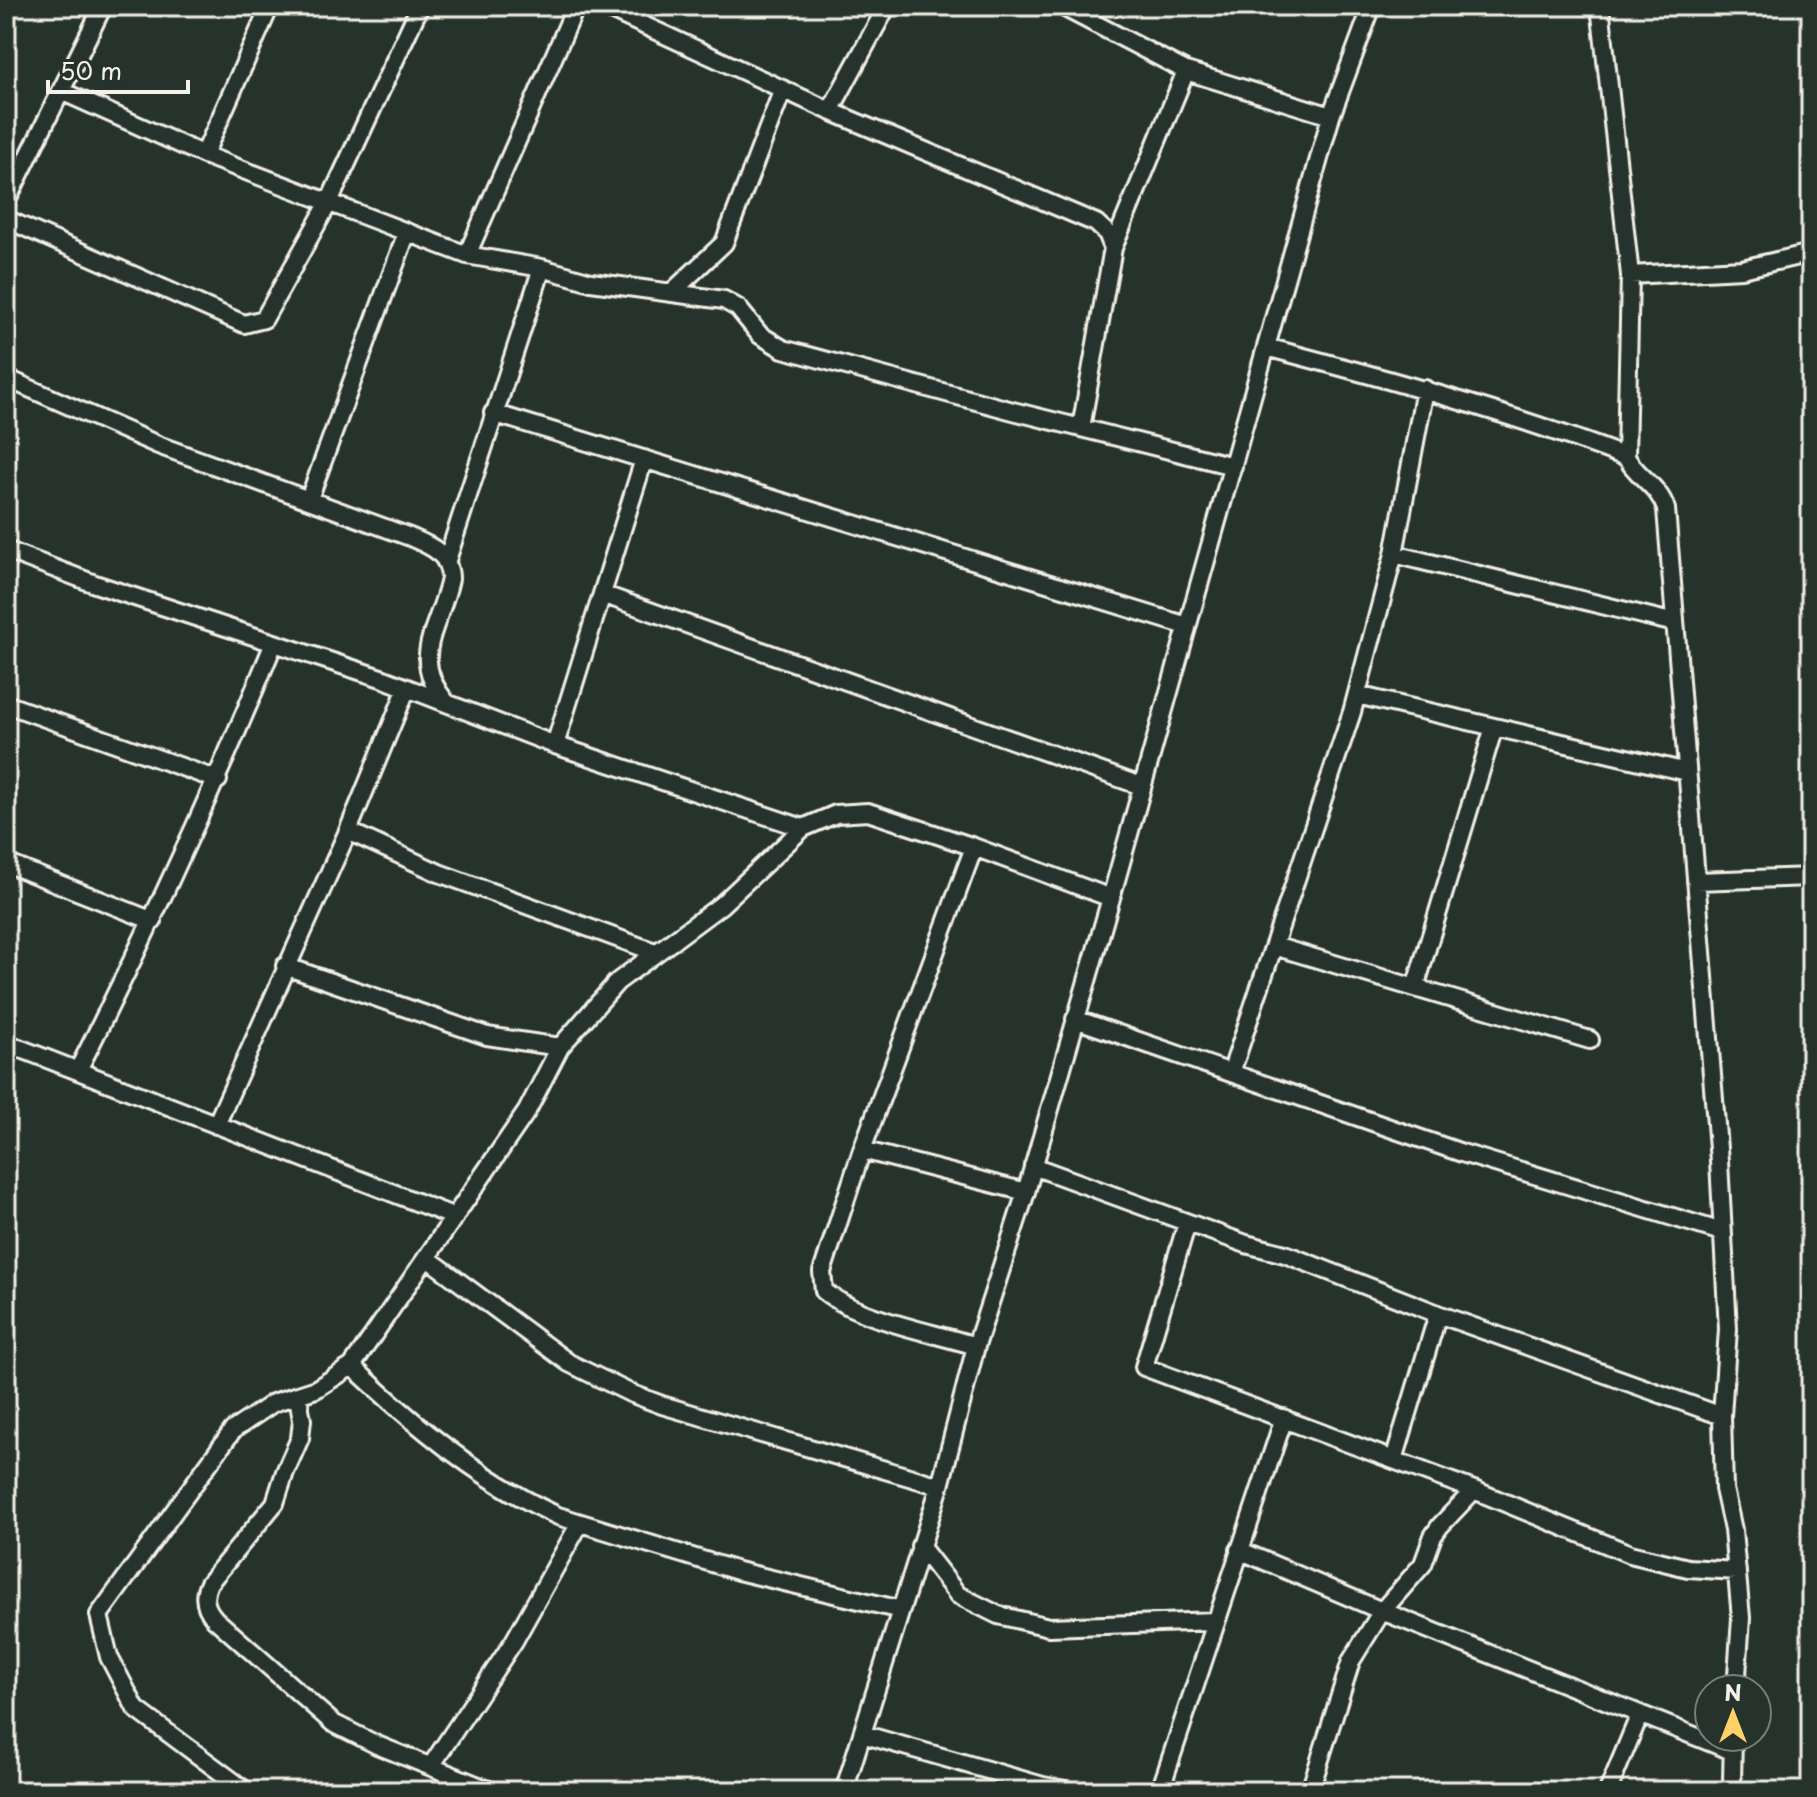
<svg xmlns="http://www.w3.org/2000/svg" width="1817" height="1797" font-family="'Playpen Sans',sans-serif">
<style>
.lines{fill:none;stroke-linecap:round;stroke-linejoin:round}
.minor-casing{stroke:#f4f1e8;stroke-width:22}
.minor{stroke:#26332d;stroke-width:16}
</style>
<rect width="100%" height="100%" fill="#26332d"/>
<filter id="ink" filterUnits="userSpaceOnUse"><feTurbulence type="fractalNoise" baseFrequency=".0125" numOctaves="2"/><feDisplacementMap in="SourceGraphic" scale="16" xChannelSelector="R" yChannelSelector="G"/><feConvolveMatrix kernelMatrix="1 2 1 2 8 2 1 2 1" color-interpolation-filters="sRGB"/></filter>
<g filter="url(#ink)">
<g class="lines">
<defs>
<path id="minor" d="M 602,6 L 830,111 L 1096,223 L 1107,233 L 1113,248 L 1081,428
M 1061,6 L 1186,71 L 1331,116
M 1600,6 L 1630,275
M 61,91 L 204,155 L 467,255 L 542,268 L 591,282 L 724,300 L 738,308 L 760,335 L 783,349 L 1013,411 L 1233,466
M 830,111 L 887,6
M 204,155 L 270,6
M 6,202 L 103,6
M 6,219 L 244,324 L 264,319 L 328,204 L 420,6
M 1113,248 L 1186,71
M 467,255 L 576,6
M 671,293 L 724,243 L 783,89
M 1266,347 C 1388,379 1508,412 1626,457
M 6,378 L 158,445 L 410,537 C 431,546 450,553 450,579 C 440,627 408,657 446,702
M 493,413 L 1187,626
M 309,499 L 407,232
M 6,550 L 95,584 L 384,679 L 555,745 L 803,828
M 1394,554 L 1675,623
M 447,560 L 542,268
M 602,594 L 1141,786
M 1357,695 L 1687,772
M 6,704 L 218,780
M 555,745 L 644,459
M 348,831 L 439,873 L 655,952
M 974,847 L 862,1150 L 822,1272 L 824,1291 C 860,1320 931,1332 976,1346
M 6,863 L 153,921
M 1696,881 L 1811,877
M 1274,946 L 1590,1040
M 285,966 L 487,1036 L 560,1047
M 1415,988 L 1494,727
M 1075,1019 L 1462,1153 L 1722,1232
M 6,1043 L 455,1217
M 78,1070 C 149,930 214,789 274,643
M 1231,1073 L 1352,712 L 1394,554 L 1425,389
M 216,1125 L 348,831 L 407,688
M 862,1150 L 1026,1192
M 1033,1166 L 1246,1244 L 1285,1254 L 1438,1314 L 1394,1460
M 1187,1223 L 1144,1367 L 1474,1490 L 1630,1554 L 1688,1568 L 1737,1571
M 427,1258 L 569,1363 L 630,1393 L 662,1405 L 940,1486
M 1438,1314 L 1722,1416
M 352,1366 C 413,1424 481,1481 558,1516 L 738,1571 L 901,1610
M 298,1397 L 302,1420 L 300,1438 L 285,1472 L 275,1503 L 209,1583 C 202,1597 205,1608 215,1619 L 333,1723 L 377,1745 L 491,1791
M 920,1546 L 958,1595 L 998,1615 L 1049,1627 L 1216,1621
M 1239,1550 L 1382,1611 L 1732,1751
M 1736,1689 L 1741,1618 L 1733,1530 L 1724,1489 L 1722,1416 L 1728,1329 L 1719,1161 L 1666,509 C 1659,486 1637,477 1626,457 L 1630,275 L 1742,269 L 1811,253
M 862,1734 L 1043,1786 L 1071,1791
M 1733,1737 L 1732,1782 L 1735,1791
M 431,1766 L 514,1641 L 580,1523
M 246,1791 L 136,1709 L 109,1657 L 99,1615 L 233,1430 L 273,1403 L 316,1389 L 352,1366 L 527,1111 L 560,1047 L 617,982 L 721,905 L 803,828 L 836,814 L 868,812 L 974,847 L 1111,898
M 844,1791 L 940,1486 L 976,1346 L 1026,1192 L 1111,898 L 1331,116 L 1372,6
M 1160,1791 L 1284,1418
M 1310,1791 L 1351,1661 L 1382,1611 L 1423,1564 L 1433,1536 L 1440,1526 L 1474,1490
M 1608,1791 L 1640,1714"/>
</defs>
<use href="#minor" class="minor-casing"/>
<use href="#minor" class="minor"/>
</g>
</g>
<rect width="1817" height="1797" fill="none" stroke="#26332d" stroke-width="32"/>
<rect x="16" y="16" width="1785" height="1765" fill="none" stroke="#f4f1e8" stroke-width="3" filter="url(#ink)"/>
<g transform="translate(1733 1713)"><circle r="38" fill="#26332d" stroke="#787f78" stroke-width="2"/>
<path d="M0-6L14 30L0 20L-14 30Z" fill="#ffd166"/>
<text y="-12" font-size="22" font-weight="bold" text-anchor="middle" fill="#f4f1e8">N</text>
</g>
<path d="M48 80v12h140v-12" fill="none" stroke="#f4f1e8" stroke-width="4"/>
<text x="60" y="80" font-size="24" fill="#f4f1e8" stroke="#26332d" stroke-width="6" paint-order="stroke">50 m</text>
</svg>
